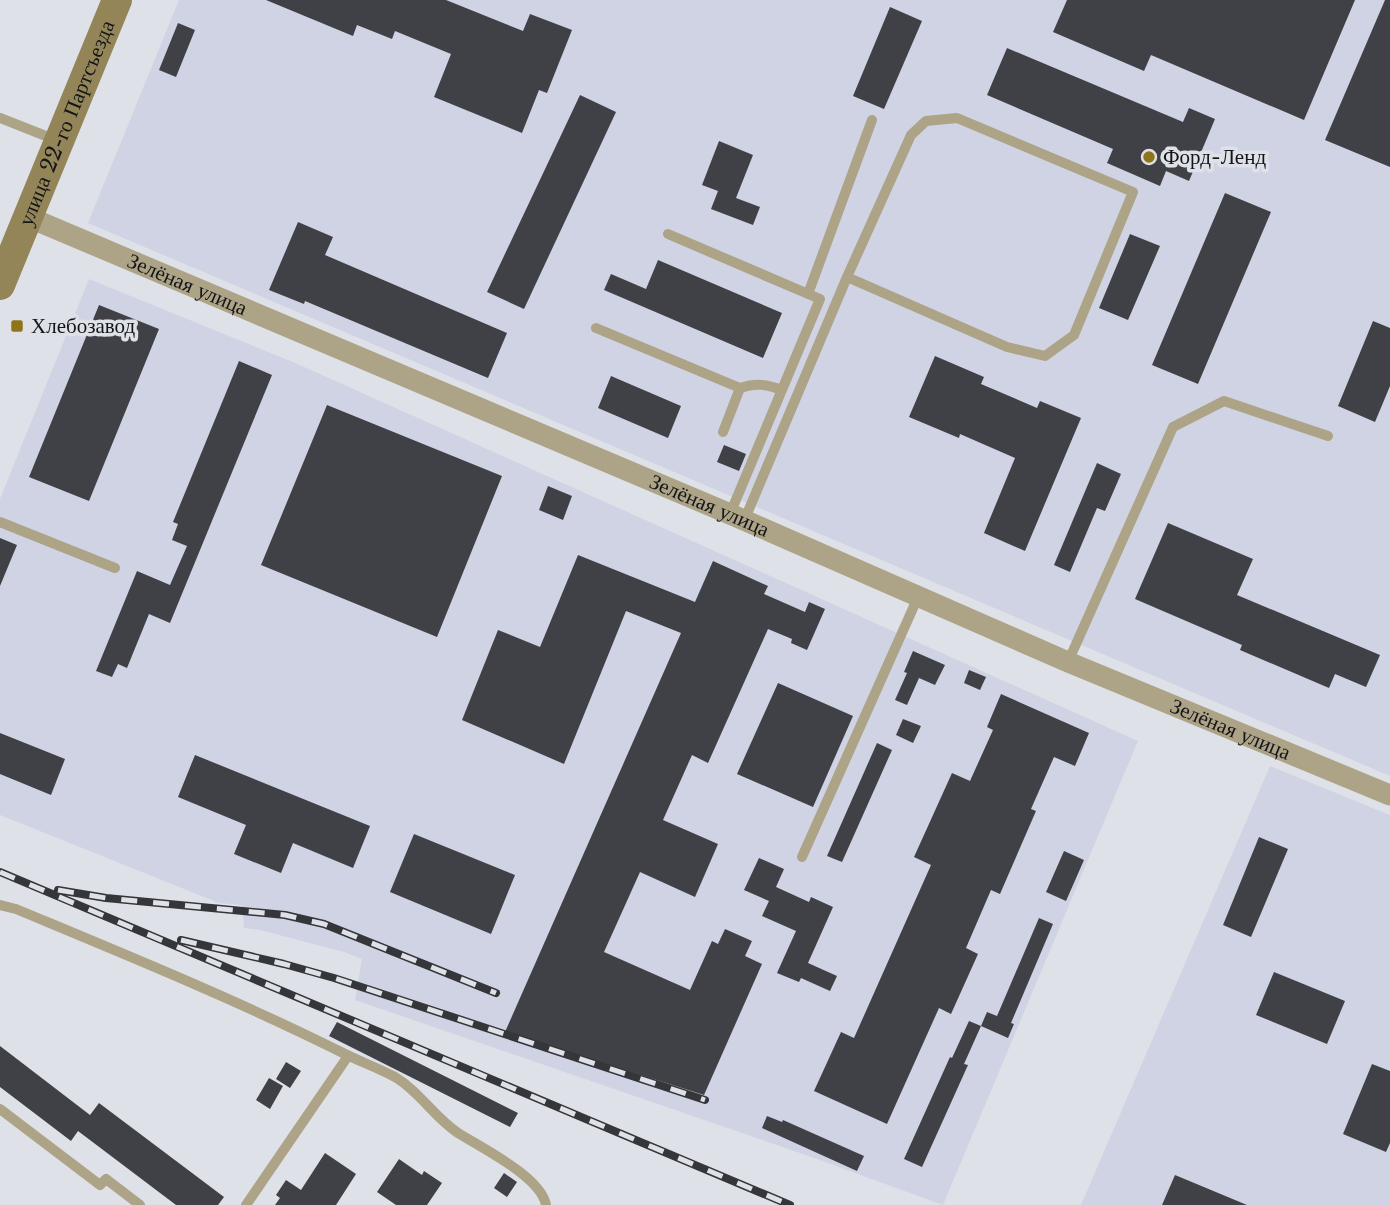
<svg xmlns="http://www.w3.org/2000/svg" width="1390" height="1205" font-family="'Libre Baskerville',serif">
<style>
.built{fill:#d0d3e3}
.building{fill:#3f4147}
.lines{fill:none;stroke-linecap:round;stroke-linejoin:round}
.service{stroke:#ada386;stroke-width:10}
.minor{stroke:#ada386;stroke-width:21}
.secondary{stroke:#948559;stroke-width:30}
.rail-casing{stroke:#35363a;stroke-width:8}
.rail{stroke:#dfe1e9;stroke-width:5;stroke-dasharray:16;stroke-linecap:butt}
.poi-dot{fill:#8f7419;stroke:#dfe1e9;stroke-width:2.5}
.labels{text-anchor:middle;stroke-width:7;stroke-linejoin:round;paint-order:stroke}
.street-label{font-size:21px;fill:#141518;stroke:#dfe1e9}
.poi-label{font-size:21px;fill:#141518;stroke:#dfe1e9;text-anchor:start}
</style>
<rect width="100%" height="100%" fill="#dfe1e9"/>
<path class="built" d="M 179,0 L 1390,0 L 1390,776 L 88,223 Z
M 89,279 L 293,362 L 1138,741 L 943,1205 L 803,1154 L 355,1000 L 362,959 L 344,952 L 260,930 L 244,928 L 242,905 L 219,903 L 0,815 L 0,499 Z
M 1270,766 L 1390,815 L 1390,1205 L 1081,1205 Z"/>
<path class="building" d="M 266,0 L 446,0 L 523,31 L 530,14 L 572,30 L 547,93 L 539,90 L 522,133 L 434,97 L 451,54 L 395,31 L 392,39 L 357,25 L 353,36 Z
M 1067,0 L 1355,0 L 1304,120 L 1151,55 L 1144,71 L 1053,32 Z
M 1385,0 L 1390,0 L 1390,167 L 1325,140 Z
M 890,7 L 922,21 L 884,109 L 853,96 Z
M 178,23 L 195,30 L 176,77 L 159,70 Z
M 1007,48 L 1183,122 L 1189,108 L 1215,119 L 1189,181 L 1166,171 L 1160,186 L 1107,163 L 1113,149 L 987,95 Z
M 580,95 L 616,112 L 524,309 L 487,292 Z
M 719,141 L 753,155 L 736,198 L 760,207 L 753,225 L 711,209 L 718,191 L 702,185 Z
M 1225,193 L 1271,212 L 1198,384 L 1152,365 Z
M 298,222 L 333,237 L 325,255 L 507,333 L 488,378 L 305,301 L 304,304 L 269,290 Z
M 1130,234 L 1160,246 L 1128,320 L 1099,308 Z
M 658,260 L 782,313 L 763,358 L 604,290 L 611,274 L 646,289 Z
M 99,305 L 159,329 L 89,501 L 29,477 Z
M 1373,321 L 1390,328 L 1390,386 L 1375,422 L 1338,406 Z
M 935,356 L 984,377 L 981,384 L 1037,408 L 1040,401 L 1081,418 L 1025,551 L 984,533 L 1015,458 L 960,434 L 959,438 L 909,417 Z
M 239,361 L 272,375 L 170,623 L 149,614 L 127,668 L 118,664 L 112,677 L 96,671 L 137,571 L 170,585 L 187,546 L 172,540 L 178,524 L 173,522 Z
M 611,376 L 681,406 L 668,438 L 598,408 Z
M 327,405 L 502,476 L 437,637 L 261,565 Z
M 724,445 L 746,454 L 739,471 L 717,462 Z
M 1097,463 L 1121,474 L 1105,511 L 1097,508 L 1070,572 L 1054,565 Z
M 548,486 L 572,496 L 563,520 L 539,510 Z
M 1168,523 L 1253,559 L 1237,595 L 1380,655 L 1366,687 L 1335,674 L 1329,688 L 1240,650 L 1242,645 L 1135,599 Z
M 0,538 L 17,545 L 0,586 Z
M 578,555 L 695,602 L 713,561 L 768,586 L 764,594 L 805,612 L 809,602 L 825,609 L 807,650 L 791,643 L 792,639 L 768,629 L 708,763 L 692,755 L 663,820 L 718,844 L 695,897 L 640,872 L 604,952 L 690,990 L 712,941 L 718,944 L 725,929 L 752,941 L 745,956 L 762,964 L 704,1095 L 505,1032 L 681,633 L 626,611 L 564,764 L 462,720 L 498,630 L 540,647 Z
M 913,651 L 945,665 L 935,685 L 919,678 L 907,705 L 895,700 L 907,673 L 904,672 Z
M 969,670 L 986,677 L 980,690 L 964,683 Z
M 778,683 L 853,716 L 813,807 L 737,774 Z
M 1001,694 L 1089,733 L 1075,766 L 1054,757 L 1031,809 L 1036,811 L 1000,894 L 991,890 L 966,948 L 978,954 L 951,1014 L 939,1008 L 887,1124 L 814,1091 L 841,1032 L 854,1038 L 931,865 L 914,857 L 952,773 L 970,781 L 993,730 L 987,727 Z
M 903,719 L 921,726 L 913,743 L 896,735 Z
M 0,733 L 65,759 L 51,795 L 0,774 Z
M 877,743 L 892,750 L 842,862 L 827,856 Z
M 195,755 L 370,826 L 353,868 L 293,843 L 281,873 L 234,854 L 246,825 L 178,797 Z
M 414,834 L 515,875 L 491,934 L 390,892 Z
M 1259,837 L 1288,849 L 1251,937 L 1223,925 Z
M 1064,851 L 1084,860 L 1066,901 L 1046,892 Z
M 759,858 L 784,869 L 776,887 L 809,902 L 811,897 L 833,907 L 808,963 L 837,976 L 830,991 L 801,978 L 799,982 L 777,973 L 796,931 L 762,916 L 769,901 L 744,890 Z
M 1039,918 L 1053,924 L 1011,1023 L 1014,1024 L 1008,1038 L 981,1026 L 987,1012 L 997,1016 Z
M 1274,972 L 1345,1001 L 1327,1044 L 1256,1015 Z
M 969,1021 L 981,1026 L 964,1064 L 968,1065 L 922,1167 L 904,1159 L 950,1057 L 952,1058 Z
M 337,1022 L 518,1113 L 510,1127 L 329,1036 Z
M 0,1046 L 90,1115 L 99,1103 L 224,1197 L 218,1205 L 176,1205 L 78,1131 L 71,1141 L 0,1087 Z
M 286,1062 L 301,1071 L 290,1088 L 276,1079 Z
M 1372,1064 L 1390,1071 L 1390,1143 L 1386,1152 L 1343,1134 Z
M 269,1078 L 283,1086 L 270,1109 L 256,1100 Z
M 767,1116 L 782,1122 L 783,1120 L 864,1156 L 857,1171 L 762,1128 Z
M 325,1153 L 356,1174 L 336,1205 L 275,1205 L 280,1198 L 276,1195 L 286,1180 L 301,1190 Z
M 399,1159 L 422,1175 L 424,1171 L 442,1183 L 427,1205 L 396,1205 L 377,1192 Z
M 504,1173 L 517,1182 L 507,1197 L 494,1188 Z
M 1175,1175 L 1247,1205 L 1162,1205 Z"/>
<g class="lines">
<path class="service" d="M 0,118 L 56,140
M 668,234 L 820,299 L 730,514
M 808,294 L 872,120
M 596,328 L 740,388 L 723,432
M 740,388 C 756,383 766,384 782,390
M 744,521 L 847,277 L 1007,347 L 1045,356 L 1074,335 L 1133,192 L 957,118 L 926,121 L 911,135 L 847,277
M 0,522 L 115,568
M 1068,662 L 1173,427 L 1224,401 L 1328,436
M 802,857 L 918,597
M 0,905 L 16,909 C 124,954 232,998 337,1050 C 356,1060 376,1067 395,1077 C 419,1091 434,1117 458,1133 C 482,1148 541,1177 546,1205
M 0,1109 L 100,1185 L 106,1179 L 140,1205
M 246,1205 L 348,1056"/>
<path class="minor" id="s1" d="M 28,217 L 730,514 L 1068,662 L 1390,795"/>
<path class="secondary" id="s2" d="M 0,285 L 117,0"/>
<defs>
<path id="rail" d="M 0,872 L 790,1205
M 58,890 L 106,898 L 285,915 L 324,924 L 496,993
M 181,940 L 284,964 L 334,978 L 705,1100"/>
</defs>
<use href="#rail" class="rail-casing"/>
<use href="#rail" class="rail"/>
</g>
<g class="poi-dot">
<circle cx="1149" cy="157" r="7"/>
<rect x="10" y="319" width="14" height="14" rx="3.5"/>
</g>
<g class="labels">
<g class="street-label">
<text dy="7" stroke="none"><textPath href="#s2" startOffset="175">улица 22-го Партсъезда</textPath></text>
<text dy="7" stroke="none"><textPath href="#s1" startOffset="173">Зелёная улица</textPath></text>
<text dy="7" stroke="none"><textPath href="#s1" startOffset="740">Зелёная улица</textPath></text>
<text dy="7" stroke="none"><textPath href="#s1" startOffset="1307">Зелёная улица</textPath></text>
</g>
<g class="poi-label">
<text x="1163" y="164">Форд-Ленд</text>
<text x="31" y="333">Хлебозавод</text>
</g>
</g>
</svg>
